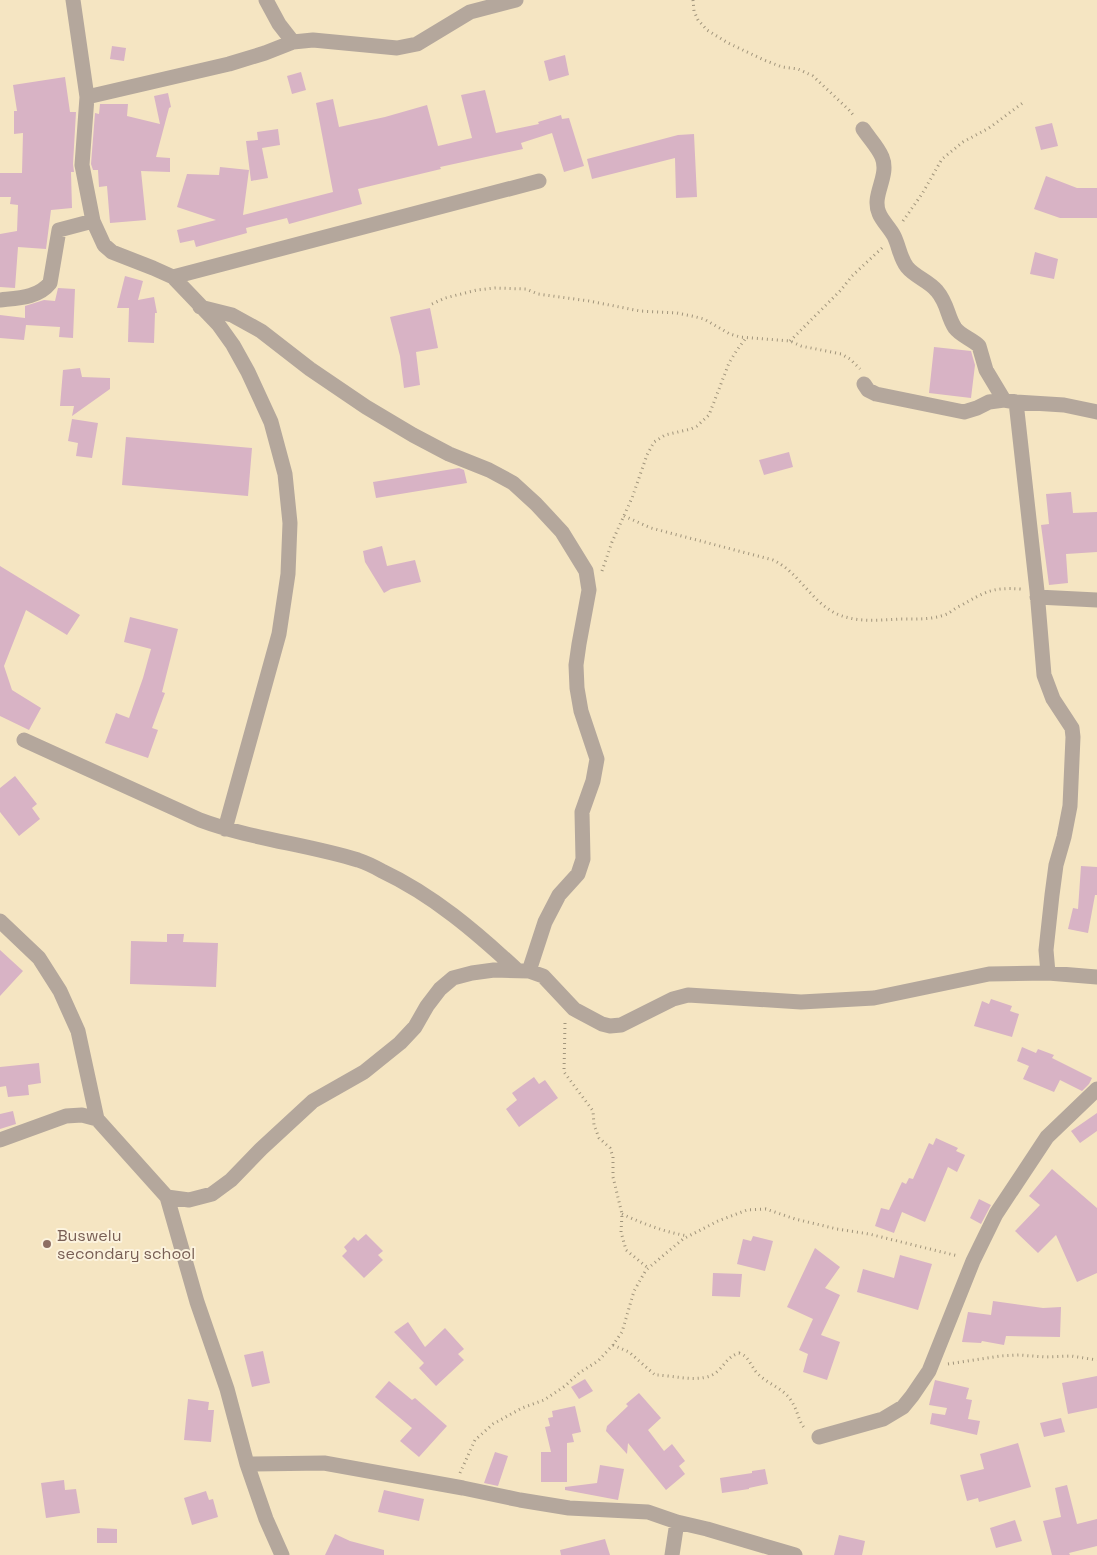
<svg xmlns="http://www.w3.org/2000/svg" width="1097" height="1555" font-family="'Space Grotesk',sans-serif">
<style>
.building{fill:#d8b3c5}
.lines{fill:none;stroke-linecap:round;stroke-linejoin:round}
.path{stroke:#a1957c;stroke-width:3;stroke-dasharray:1 4;stroke-linecap:butt}
.minor{stroke:#b4a79c;stroke-width:15}
.education-dot{fill:#8d6e63;stroke:#fcf3de;stroke-width:2}
.labels{text-anchor:middle;stroke-width:4;stroke-linejoin:round;paint-order:stroke}
.education-label{font-size:16px;fill:#785e54;stroke:#fcf3de;text-anchor:start}
</style>
<rect width="100%" height="100%" fill="#f5e5c2"/>
<path class="building" d="M 112,46 L 126,48 L 124,61 L 110,59 Z
M 565,55 L 569,75 L 549,81 L 544,61 Z
M 301,72 L 306,90 L 292,94 L 287,76 Z
M 65,77 L 70,112 L 76,112 L 73,164 L 74,172 L 71,172 L 72,208 L 51,210 L 46,249 L 18,247 L 15,288 L 0,287 L 0,234 L 17,231 L 18,205 L 10,204 L 11,197 L 0,197 L 0,173 L 22,173 L 23,133 L 14,134 L 14,111 L 17,111 L 13,85 Z
M 485,90 L 496,133 L 539,124 L 538,122 L 561,115 L 562,119 L 569,118 L 584,166 L 564,172 L 552,133 L 521,143 L 523,149 L 440,167 L 441,169 L 358,189 L 362,204 L 289,224 L 287,218 L 246,228 L 247,233 L 196,247 L 194,240 L 180,243 L 177,230 L 216,220 L 177,207 L 187,174 L 219,175 L 220,167 L 249,170 L 243,215 L 333,192 L 316,103 L 333,99 L 339,127 L 385,117 L 427,105 L 438,146 L 472,138 L 461,95 Z
M 168,93 L 171,107 L 169,108 L 156,157 L 170,158 L 170,172 L 141,171 L 146,220 L 110,223 L 107,186 L 99,187 L 98,170 L 93,170 L 91,164 L 95,113 L 99,114 L 100,104 L 128,104 L 127,116 L 160,124 L 154,96 Z
M 1052,123 L 1058,146 L 1041,150 L 1035,127 Z
M 278,129 L 280,145 L 262,148 L 268,178 L 251,181 L 246,141 L 258,140 L 257,132 Z
M 694,134 L 697,197 L 676,198 L 675,158 L 592,179 L 587,159 L 678,135 Z
M 1046,176 L 1077,188 L 1097,188 L 1097,218 L 1060,218 L 1034,209 Z
M 1035,252 L 1058,259 L 1054,279 L 1030,274 Z
M 125,276 L 143,281 L 138,300 L 154,297 L 157,313 L 155,313 L 154,343 L 128,342 L 129,308 L 117,308 Z
M 58,288 L 75,289 L 73,338 L 59,337 L 60,327 L 26,325 L 24,340 L 0,338 L 0,315 L 25,318 L 25,306 L 44,300 L 55,301 Z
M 430,308 L 438,348 L 416,352 L 420,385 L 404,388 L 400,356 L 390,317 Z
M 934,347 L 971,351 L 975,365 L 971,398 L 929,393 Z
M 80,368 L 82,377 L 110,378 L 110,389 L 72,416 L 74,406 L 60,406 L 63,370 Z
M 72,419 L 98,423 L 92,458 L 76,456 L 78,443 L 68,441 Z
M 126,437 L 252,448 L 248,496 L 122,485 Z
M 789,452 L 793,467 L 764,475 L 759,460 Z
M 459,468 L 464,470 L 467,483 L 376,498 L 373,482 Z
M 1071,492 L 1073,513 L 1097,512 L 1097,552 L 1066,554 L 1068,583 L 1049,585 L 1041,525 L 1049,524 L 1046,494 Z
M 382,546 L 387,566 L 415,560 L 421,582 L 391,589 L 384,593 L 365,562 L 363,551 Z
M 0,566 L 80,615 L 67,635 L 26,610 L 4,666 L 12,690 L 41,708 L 29,730 L 0,716 Z
M 130,617 L 178,629 L 162,692 L 165,693 L 152,728 L 158,730 L 148,758 L 105,743 L 116,713 L 129,718 L 143,678 L 151,649 L 124,642 Z
M 15,776 L 37,804 L 32,808 L 40,819 L 19,836 L 0,812 L 0,788 Z
M 1081,866 L 1097,867 L 1097,895 L 1095,895 L 1088,933 L 1068,929 L 1073,908 L 1078,909 Z
M 167,934 L 184,934 L 183,942 L 218,943 L 216,987 L 130,984 L 131,941 L 167,942 Z
M 0,950 L 23,971 L 0,996 Z
M 991,999 L 1012,1006 L 1010,1011 L 1019,1014 L 1012,1037 L 974,1026 L 982,1001 L 989,1004 Z
M 1022,1047 L 1036,1053 L 1038,1049 L 1054,1055 L 1052,1058 L 1092,1078 L 1089,1084 L 1082,1091 L 1060,1080 L 1054,1092 L 1023,1079 L 1029,1066 L 1017,1061 Z
M 39,1063 L 41,1083 L 28,1085 L 29,1095 L 8,1097 L 6,1086 L 0,1087 L 0,1067 Z
M 534,1077 L 539,1084 L 545,1080 L 558,1098 L 519,1127 L 506,1109 L 517,1100 L 512,1093 Z
M 13,1111 L 16,1124 L 0,1129 L 0,1114 Z
M 1097,1113 L 1097,1131 L 1080,1143 L 1071,1131 Z
M 936,1138 L 958,1148 L 956,1151 L 965,1155 L 957,1172 L 948,1167 L 925,1222 L 902,1212 L 894,1233 L 875,1226 L 881,1208 L 889,1210 L 902,1182 L 906,1184 L 909,1178 L 913,1179 L 929,1143 L 933,1145 Z
M 1052,1169 L 1097,1208 L 1097,1273 L 1077,1282 L 1056,1235 L 1038,1253 L 1015,1231 L 1040,1205 L 1029,1196 Z
M 979,1199 L 991,1205 L 981,1224 L 970,1218 Z
M 366,1234 L 383,1251 L 378,1255 L 383,1260 L 364,1278 L 342,1256 L 347,1251 L 344,1247 L 354,1237 L 358,1241 Z
M 753,1236 L 773,1241 L 765,1271 L 737,1264 L 743,1239 L 751,1241 Z
M 815,1248 L 840,1267 L 825,1288 L 840,1295 L 821,1335 L 840,1342 L 827,1380 L 803,1372 L 808,1354 L 799,1350 L 813,1319 L 787,1307 Z
M 900,1255 L 932,1264 L 918,1310 L 857,1292 L 863,1269 L 894,1278 Z
M 713,1273 L 742,1274 L 740,1297 L 712,1296 Z
M 993,1301 L 1043,1308 L 1061,1307 L 1060,1337 L 1006,1336 L 1004,1345 L 982,1341 L 981,1343 L 962,1342 L 968,1312 L 991,1315 Z
M 408,1322 L 425,1347 L 445,1328 L 464,1349 L 458,1354 L 464,1360 L 436,1386 L 419,1368 L 424,1363 L 394,1332 Z
M 263,1351 L 270,1383 L 252,1387 L 244,1355 Z
M 1097,1376 L 1097,1408 L 1068,1414 L 1062,1383 Z
M 585,1379 L 593,1391 L 579,1399 L 571,1387 Z
M 935,1380 L 969,1388 L 966,1399 L 972,1400 L 968,1419 L 980,1421 L 977,1435 L 930,1424 L 932,1413 L 945,1415 L 947,1408 L 929,1405 Z
M 389,1381 L 412,1400 L 415,1398 L 447,1426 L 419,1457 L 400,1441 L 412,1428 L 375,1397 Z
M 639,1393 L 661,1418 L 648,1430 L 664,1451 L 672,1444 L 685,1461 L 679,1466 L 685,1474 L 666,1490 L 628,1443 L 627,1454 L 606,1431 L 607,1426 L 628,1406 L 626,1404 Z
M 188,1399 L 209,1402 L 208,1410 L 214,1410 L 211,1442 L 184,1440 Z
M 575,1406 L 581,1432 L 572,1434 L 574,1442 L 567,1443 L 567,1482 L 541,1482 L 541,1452 L 551,1452 L 545,1427 L 550,1426 L 548,1418 L 553,1417 L 552,1411 Z
M 1061,1418 L 1065,1432 L 1044,1437 L 1040,1423 Z
M 1018,1443 L 1031,1487 L 979,1502 L 978,1498 L 967,1501 L 960,1475 L 984,1469 L 980,1454 Z
M 495,1452 L 508,1456 L 498,1486 L 484,1483 Z
M 600,1465 L 624,1469 L 618,1500 L 565,1490 L 565,1487 L 597,1483 Z
M 765,1469 L 768,1484 L 749,1488 L 749,1489 L 722,1493 L 720,1478 L 752,1473 L 752,1471 Z
M 64,1480 L 65,1490 L 76,1489 L 80,1513 L 46,1518 L 41,1483 Z
M 1067,1485 L 1077,1524 L 1097,1519 L 1097,1546 L 1069,1553 L 1070,1555 L 1052,1555 L 1043,1521 L 1061,1517 L 1055,1488 Z
M 384,1490 L 424,1499 L 419,1521 L 378,1512 Z
M 206,1491 L 209,1500 L 213,1499 L 218,1517 L 192,1525 L 184,1498 Z
M 1015,1520 L 1022,1541 L 996,1548 L 990,1528 Z
M 97,1528 L 117,1529 L 117,1543 L 97,1543 Z
M 335,1534 L 350,1541 L 384,1550 L 384,1555 L 325,1555 Z
M 839,1535 L 865,1541 L 862,1555 L 834,1555 Z
M 605,1539 L 610,1555 L 561,1555 L 560,1550 Z"/>
<g class="lines">
<path class="path" d="M 693,0 L 694,11 L 698,20 L 707,30 L 728,43 L 764,60 L 782,67 L 798,69 L 813,76 L 849,110 L 854,116
M 903,221 L 922,194 L 942,159 L 963,142 L 989,128 L 1024,102
M 432,304 L 445,298 L 477,290 L 495,288 L 526,289 L 538,294 L 589,301 L 640,311 L 677,313 L 692,316 L 704,319 L 730,334 L 740,337 L 790,341 L 801,346 L 841,354 L 850,359 L 860,369
M 790,341 L 841,290 L 852,276 L 882,248
M 624,516 L 651,528 L 773,560 C 799,572 811,602 837,614 C 858,623 879,620 901,619 C 917,619 932,620 947,614 C 951,612 955,608 960,606 C 985,592 991,587 1021,589
M 602,571 L 612,542 L 632,498 L 647,455 L 654,442 L 665,435 L 691,429 L 697,426 L 709,415 L 729,363 L 737,350 L 746,338
M 565,1023 L 564,1072 L 593,1111 L 594,1125 L 599,1138 L 610,1148 L 613,1157 L 613,1177 L 622,1214 L 621,1232 L 626,1250 L 648,1268
M 622,1214 C 644,1224 664,1232 688,1236
M 613,1345 L 629,1352 L 655,1375 C 674,1375 703,1385 718,1371 C 726,1363 728,1357 739,1353 C 749,1356 750,1365 757,1373 C 767,1384 784,1388 792,1402 C 798,1411 798,1421 806,1430
M 948,1364 L 1000,1356 L 1019,1355 L 1045,1357 L 1071,1356 L 1097,1360
M 460,1473 L 475,1440 L 493,1424 L 522,1408 L 544,1400 L 565,1386 L 579,1373 L 598,1361 L 613,1345 L 622,1332 L 634,1291 L 646,1270 L 683,1239 L 718,1221 L 747,1210 L 766,1209 L 795,1219 L 837,1229 L 869,1234 L 958,1256"/>
<path class="minor" d="M 73,0 L 87,97 L 82,165 L 93,221 L 104,245 L 112,252 L 153,268 L 173,277 L 218,324 L 233,345 L 248,372 L 271,422 L 285,474 L 290,523 L 288,574 L 279,634 L 225,829
M 266,0 L 279,24 L 293,42
M 87,97 L 229,64 L 265,53 L 293,42 L 313,40 L 397,48 L 417,44 L 470,12 L 516,0
M 863,129 C 869,138 878,147 882,157 C 890,176 871,195 879,213 C 882,221 890,228 894,236 C 899,246 900,258 907,267 C 915,277 929,281 937,291 C 948,304 947,316 955,328 C 961,336 972,339 979,346 L 986,370 L 1004,400
M 173,277 L 539,181
M 0,300 C 18,298 38,298 50,283 L 59,230 L 93,221
M 200,307 L 232,315 L 261,331 L 310,369 L 366,407 L 413,435 L 449,454 L 489,470 L 513,483 L 536,504 L 562,532 L 586,571 L 589,590 L 579,644 L 576,665 L 577,688 L 581,711 L 597,759 L 593,781 L 582,812 L 583,859 L 578,874 L 559,895 L 545,922 L 529,971
M 864,384 L 868,390 L 876,394 L 964,412 L 977,408 L 989,402 L 1004,400 L 1016,402 L 1064,405 L 1097,412
M 1016,402 L 1037,591 L 1044,675 L 1053,699 L 1072,728 L 1073,737 L 1070,806 L 1064,837 L 1056,865 L 1052,895 L 1046,950 L 1048,973
M 1037,597 L 1097,600
M 24,740 L 200,820 C 251,839 306,844 358,860 C 367,863 375,867 382,871 C 433,895 476,932 517,970
M 0,921 L 39,958 L 60,991 L 78,1031 L 97,1119
M 0,1140 L 66,1116 L 82,1115 L 97,1119 L 167,1197 L 189,1200 L 212,1194 L 231,1180 L 261,1149 L 313,1101 L 364,1072 L 400,1043 L 415,1027 L 427,1006 L 440,989 L 453,978 L 472,973 L 494,970 L 529,971 L 543,976 L 574,1009 L 602,1024 L 610,1026 L 621,1025 L 673,999 L 688,995 L 801,1002 L 874,998 L 989,974 L 1048,973 L 1097,977
M 167,1197 L 197,1302 L 227,1389 L 247,1464 L 266,1519 L 282,1555
M 819,1437 L 883,1419 L 903,1407 L 912,1396 L 929,1371 L 973,1261 L 996,1214 L 1047,1137 L 1097,1089
M 247,1464 L 324,1463 L 463,1488 L 520,1500 L 569,1508 L 648,1512 L 677,1522 L 707,1529 L 795,1555
M 672,1555 L 677,1522"/>
</g>
<circle class="education-dot" cx="47" cy="1244" r="5"/>
<g class="labels">
<g class="education-label">
<text x="57" y="1241">Buswelu<tspan x="57" dy="18">secondary school</tspan></text>
</g>
</g>
</svg>
